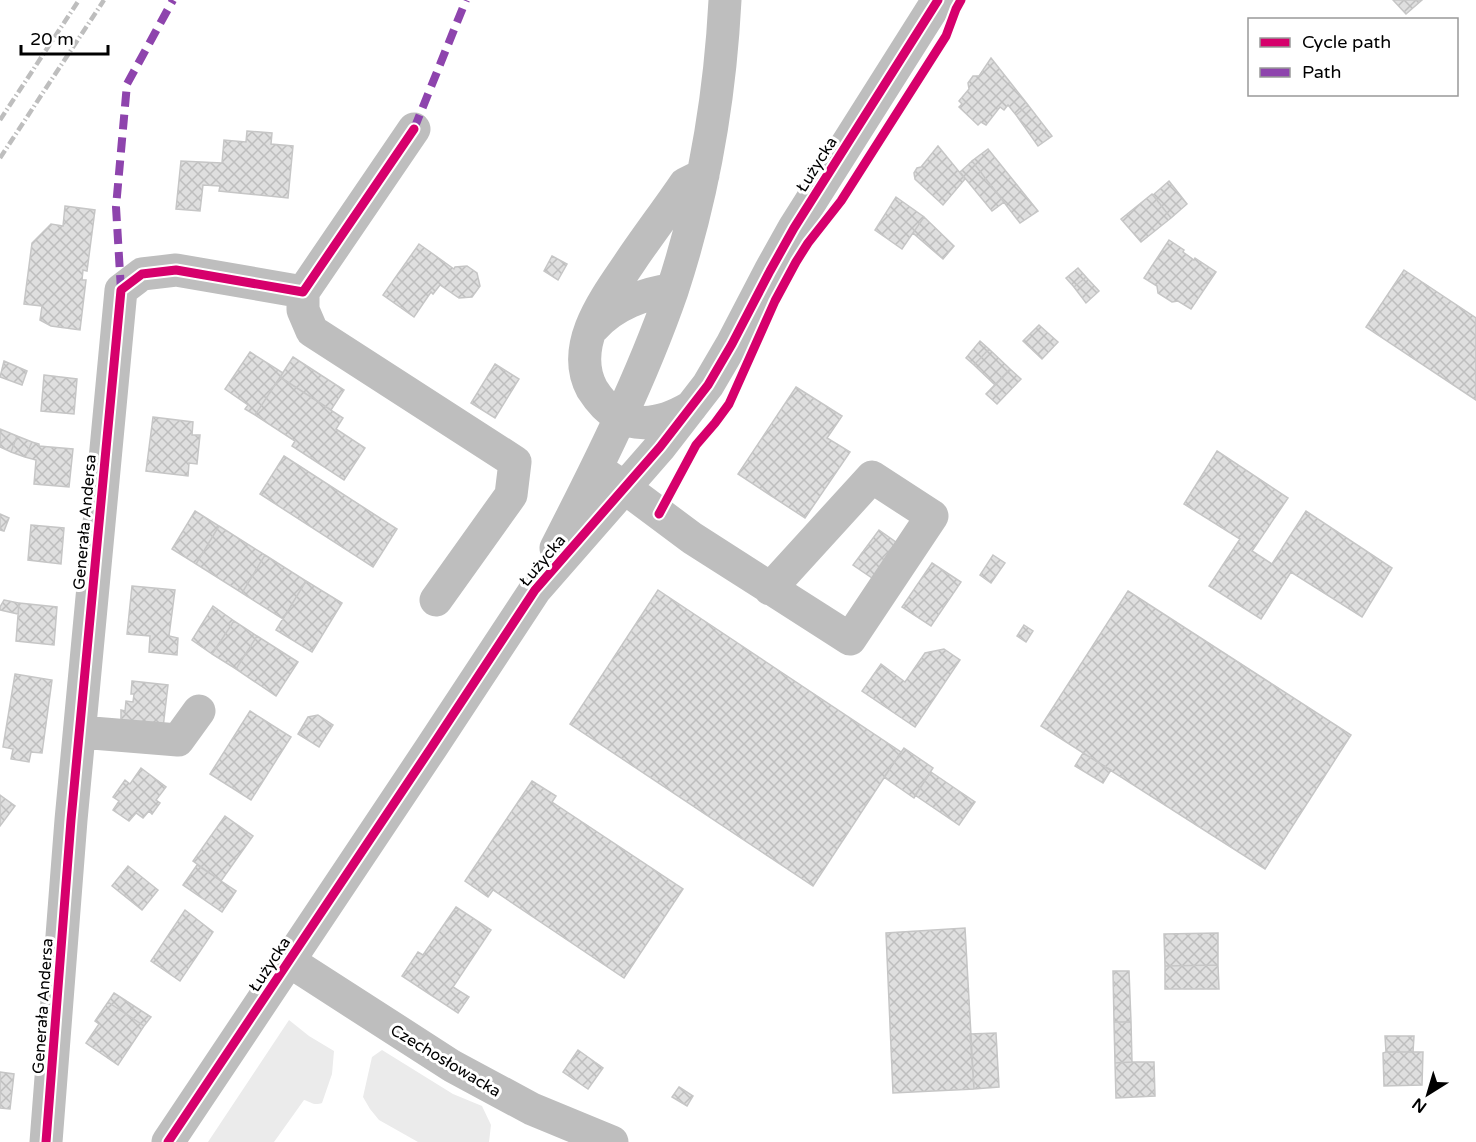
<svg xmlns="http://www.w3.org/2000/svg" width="1476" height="1142" font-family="'Varela Round',sans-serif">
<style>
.green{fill:#ebebeb}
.building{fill:url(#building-cross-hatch);stroke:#c6c6c6;stroke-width:1.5}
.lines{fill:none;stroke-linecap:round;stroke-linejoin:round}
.minor{stroke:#bebebe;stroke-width:33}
.rail{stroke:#bebebe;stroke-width:4.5;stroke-dasharray:9 3 1.5 3;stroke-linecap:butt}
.quiet{stroke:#8e44ad;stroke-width:8;stroke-dasharray:15 8;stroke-linecap:butt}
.cycleway-casing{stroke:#fff;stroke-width:13}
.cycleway{stroke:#d6006c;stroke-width:9}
.labels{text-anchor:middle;stroke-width:6;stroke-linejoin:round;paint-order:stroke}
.street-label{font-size:16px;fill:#000;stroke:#fff}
</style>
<defs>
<pattern id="building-cross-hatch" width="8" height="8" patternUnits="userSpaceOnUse" patternTransform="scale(1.5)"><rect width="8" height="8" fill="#dfdfdf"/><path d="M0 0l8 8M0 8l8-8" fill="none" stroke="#bebebe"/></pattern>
</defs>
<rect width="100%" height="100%" fill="#fff"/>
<path class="green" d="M 289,1020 L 309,1036 L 334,1051 L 332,1074 L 322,1103 C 314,1106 311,1102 304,1100 L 274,1142 L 208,1142 Z
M 382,1050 L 453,1094 L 482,1106 L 491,1125 L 489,1142 L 418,1142 L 379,1120 L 370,1109 L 363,1097 L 372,1057 Z"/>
<path class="building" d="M 1393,0 L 1422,0 L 1406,14 Z
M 991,58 L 1028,105 L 1016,115 L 1008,105 L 1004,110 L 1000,107 L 986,125 L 981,122 L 978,125 L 959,107 L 962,104 L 959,101 L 969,89 L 968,83 L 973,76 L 979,76 Z
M 1028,105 L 1052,136 L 1038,146 L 1016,115 Z
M 247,131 L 272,133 L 271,144 L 293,146 L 288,198 L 219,191 L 220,186 L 203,185 L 200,211 L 176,209 L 181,161 L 222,163 L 224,140 L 246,142 Z
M 938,146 L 965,179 L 943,205 L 915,179 L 914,173 L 917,168 L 921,167 Z
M 988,149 L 1038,211 L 1020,223 L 972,161 Z
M 972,161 L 1004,202 L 992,211 L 960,172 Z
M 1169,181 L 1187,204 L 1171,218 L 1153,195 Z
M 1152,194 L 1171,218 L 1141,242 L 1121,219 Z
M 896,197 L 924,217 L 902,249 L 875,230 Z
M 65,206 L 95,210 L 87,271 L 83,270 L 82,280 L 86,280 L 80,330 L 51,326 L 40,320 L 42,306 L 24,304 L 32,243 L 51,224 L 63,226 Z
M 924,217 L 954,246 L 943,259 L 913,233 Z
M 1169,240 L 1184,250 L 1183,252 L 1194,260 L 1195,258 L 1216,272 L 1191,309 L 1178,301 L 1172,302 L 1158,293 L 1157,286 L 1144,278 Z
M 419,244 L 454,269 L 455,267 L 467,266 L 477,273 L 480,286 L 472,297 L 459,298 L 440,285 L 433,294 L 431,292 L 414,317 L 383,295 Z
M 552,256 L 567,264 L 558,280 L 544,271 Z
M 1078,268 L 1086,277 L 1074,287 L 1066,278 Z
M 1404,270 L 1476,318 L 1476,400 L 1366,327 Z
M 1086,277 L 1099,291 L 1086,303 L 1074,287 Z
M 1039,325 L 1058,342 L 1042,359 L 1023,341 Z
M 980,341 L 989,349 L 974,365 L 966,358 Z
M 989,349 L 1010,369 L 995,385 L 974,365 Z
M 250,352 L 283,373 L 255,415 L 245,409 L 248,405 L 225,389 Z
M 293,357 L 344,390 L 331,410 L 280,377 Z
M 4,361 L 27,371 L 22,385 L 0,377 Z
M 495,364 L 519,379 L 495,418 L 471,403 Z
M 1010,369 L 1021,379 L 997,404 L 986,394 Z
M 44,375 L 77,379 L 74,414 L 41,411 Z
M 280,377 L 343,418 L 336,429 L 365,448 L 344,480 L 292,446 L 295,441 L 255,415 Z
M 796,387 L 842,416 L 827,438 L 850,452 L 805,518 L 738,474 Z
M 153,417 L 193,422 L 192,435 L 200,435 L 197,464 L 189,463 L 188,476 L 146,471 Z
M 0,429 L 17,436 L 11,452 L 0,447 Z
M 17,436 L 32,442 L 25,457 L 11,452 Z
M 32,442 L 39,444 L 39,446 L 73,449 L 69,487 L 34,484 L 36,460 L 25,457 Z
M 1217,451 L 1288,498 L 1252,551 L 1272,564 L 1306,511 L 1392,568 L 1362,617 L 1291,572 L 1261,619 L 1209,586 L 1240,539 L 1184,504 Z
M 284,456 L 397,529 L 373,567 L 260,494 Z
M 195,511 L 219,526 L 196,564 L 172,549 Z
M 0,514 L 9,518 L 4,531 L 0,530 Z
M 31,525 L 64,528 L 61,564 L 28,560 Z
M 219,526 L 265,555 L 242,593 L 196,564 Z
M 879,530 L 900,545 L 875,580 L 853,565 Z
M 265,555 L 306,581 L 283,619 L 242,593 Z
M 993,555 L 1005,563 L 991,583 L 980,575 Z
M 932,563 L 961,582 L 931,626 L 902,607 Z
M 306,581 L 342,603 L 312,652 L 276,630 Z
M 132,586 L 175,590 L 169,636 L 178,638 L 177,655 L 149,652 L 150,636 L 127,634 Z
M 658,590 L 901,752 L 813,886 L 570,724 Z
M 1128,591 L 1351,735 L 1265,869 L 1041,726 Z
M 4,600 L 19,603 L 18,614 L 0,610 L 0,607 Z
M 19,603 L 57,607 L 54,645 L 16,641 Z
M 213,606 L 234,621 L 212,654 L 192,640 Z
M 234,621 L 257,636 L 236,669 L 212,654 Z
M 1024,625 L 1033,631 L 1026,642 L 1017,636 Z
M 257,636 L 298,662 L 276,696 L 236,669 Z
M 944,649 L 960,660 L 915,727 L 862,691 L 881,664 L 905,682 L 925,653 Z
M 15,674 L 52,680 L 42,753 L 31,752 L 29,762 L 11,759 L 13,749 L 3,747 Z
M 132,681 L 168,685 L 163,728 L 121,722 L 121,710 L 125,711 L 126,701 L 133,702 L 134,694 L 131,694 Z
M 250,711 L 291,737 L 251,800 L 210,774 Z
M 318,715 L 333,725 L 319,747 L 298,734 L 308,717 Z
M 904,748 L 933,768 L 914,798 L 884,777 Z
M 1083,753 L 1111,770 L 1103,783 L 1075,766 Z
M 141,768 L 166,787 L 156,800 L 160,803 L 152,814 L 149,811 L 143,818 L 136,813 L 129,821 L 113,810 L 119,801 L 113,797 L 125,780 L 130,784 Z
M 931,772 L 975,802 L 959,825 L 915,795 Z
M 532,781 L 556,796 L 552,802 L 683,889 L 624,978 L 493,890 L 488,897 L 465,881 Z
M 0,795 L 15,806 L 0,826 Z
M 225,816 L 253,836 L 221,881 L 193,861 Z
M 197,865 L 236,891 L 222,912 L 183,885 Z
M 128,866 L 158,890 L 142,910 L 112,886 Z
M 456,907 L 491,930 L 453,987 L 469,997 L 458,1013 L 402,976 L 418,952 L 423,955 Z
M 185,910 L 213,932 L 180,981 L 151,961 Z
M 965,928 L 974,1089 L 893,1093 L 886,933 Z
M 1218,933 L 1218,965 L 1165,966 L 1164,934 Z
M 1218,965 L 1219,989 L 1165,989 L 1165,966 Z
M 1113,971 L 1129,971 L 1131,1022 L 1114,1022 Z
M 114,993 L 151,1017 L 144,1026 L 108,1002 Z
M 108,1002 L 144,1026 L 118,1065 L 86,1043 L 99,1024 L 95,1021 Z
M 1114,1022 L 1131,1022 L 1132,1062 L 1115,1063 Z
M 996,1033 L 999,1087 L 974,1089 L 970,1034 Z
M 1385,1036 L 1414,1036 L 1413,1052 L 1386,1052 Z
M 578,1050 L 603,1068 L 588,1089 L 563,1072 Z
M 1386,1052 L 1423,1052 L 1422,1085 L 1384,1086 L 1383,1053 Z
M 1132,1062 L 1154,1062 L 1155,1096 L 1116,1098 L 1115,1063 Z
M 0,1072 L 14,1074 L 10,1109 L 0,1108 Z
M 679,1087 L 693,1096 L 687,1106 L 672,1097 Z"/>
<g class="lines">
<path class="minor" d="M 303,292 L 303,310 L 312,331 L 515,462 L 511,495 L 436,600
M 594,327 C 613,305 645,293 672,290
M 691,407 C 669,420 641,430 617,415 C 606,409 599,400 592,389 C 568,344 608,295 632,259 C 649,234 668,209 685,184 L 703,175
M 597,469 L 625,488 L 692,538 L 850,639 L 932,516 L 872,477 L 770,589
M 556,548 C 599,464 641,380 672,291 C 703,197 720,98 725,0
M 80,732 L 178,740 L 199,711
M 289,961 L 452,1066 L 532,1109 L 612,1142
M 46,1142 L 71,820 L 121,290 L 142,274 L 176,270 L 303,292 L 414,129
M 168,1142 L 431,748 L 535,590 L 660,447 L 708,385 L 732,344 L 770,271 L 794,228 L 938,0"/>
<path class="rail" d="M 0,120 L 79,0
M 0,158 L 104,0"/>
<path class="quiet" d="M 414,129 L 466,0
M 121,290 L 116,207 L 127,84 L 173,0"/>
<defs>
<path id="cycleway" d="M 659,514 L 696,445 L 715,423 L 729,404 L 775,301 L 796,262 L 808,243 L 841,201 L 946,36 L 956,9 L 961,0
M 46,1142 L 71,820 L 121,290 L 142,274 L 176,270 L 303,292 L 414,129
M 168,1142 L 431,748 L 535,590 L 660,447 L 708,385 L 732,344 L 770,271 L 794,228 L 938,0"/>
</defs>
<use href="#cycleway" class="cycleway-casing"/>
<use href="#cycleway" class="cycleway"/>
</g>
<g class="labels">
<g class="street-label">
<text transform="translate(816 164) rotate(-58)" y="6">Łużycka</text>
<text transform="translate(84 522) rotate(-85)" y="6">Generała Andersa</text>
<text transform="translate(542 560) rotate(-50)" y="6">Łużycka</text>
<text transform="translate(269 964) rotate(-57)" y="6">Łużycka</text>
<text transform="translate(42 1006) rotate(-86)" y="6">Generała Andersa</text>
<text transform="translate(446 1060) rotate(31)" y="6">Czechosłowacka</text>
</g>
</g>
<rect x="1248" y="18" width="210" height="78" fill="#ffffff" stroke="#999999" stroke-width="1.5"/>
<rect x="1260" y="38" width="30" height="9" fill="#d6006c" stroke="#999999" stroke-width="1.5"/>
<text x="1302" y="48" font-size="18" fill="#000000">Cycle path</text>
<rect x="1260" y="68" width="30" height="9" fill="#8e44ad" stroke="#999999" stroke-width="1.5"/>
<text x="1302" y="78" font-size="18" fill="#000000">Path</text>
<g transform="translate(1428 1094) rotate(217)" stroke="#ffffff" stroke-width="4.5" paint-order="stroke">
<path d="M0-4.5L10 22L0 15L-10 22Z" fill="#000000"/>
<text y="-9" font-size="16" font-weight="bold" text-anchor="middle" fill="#000000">N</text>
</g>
<path d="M21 45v9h87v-9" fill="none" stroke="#000000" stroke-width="3"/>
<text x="30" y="45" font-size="18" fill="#000000" stroke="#ffffff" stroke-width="4.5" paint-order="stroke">20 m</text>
</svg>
